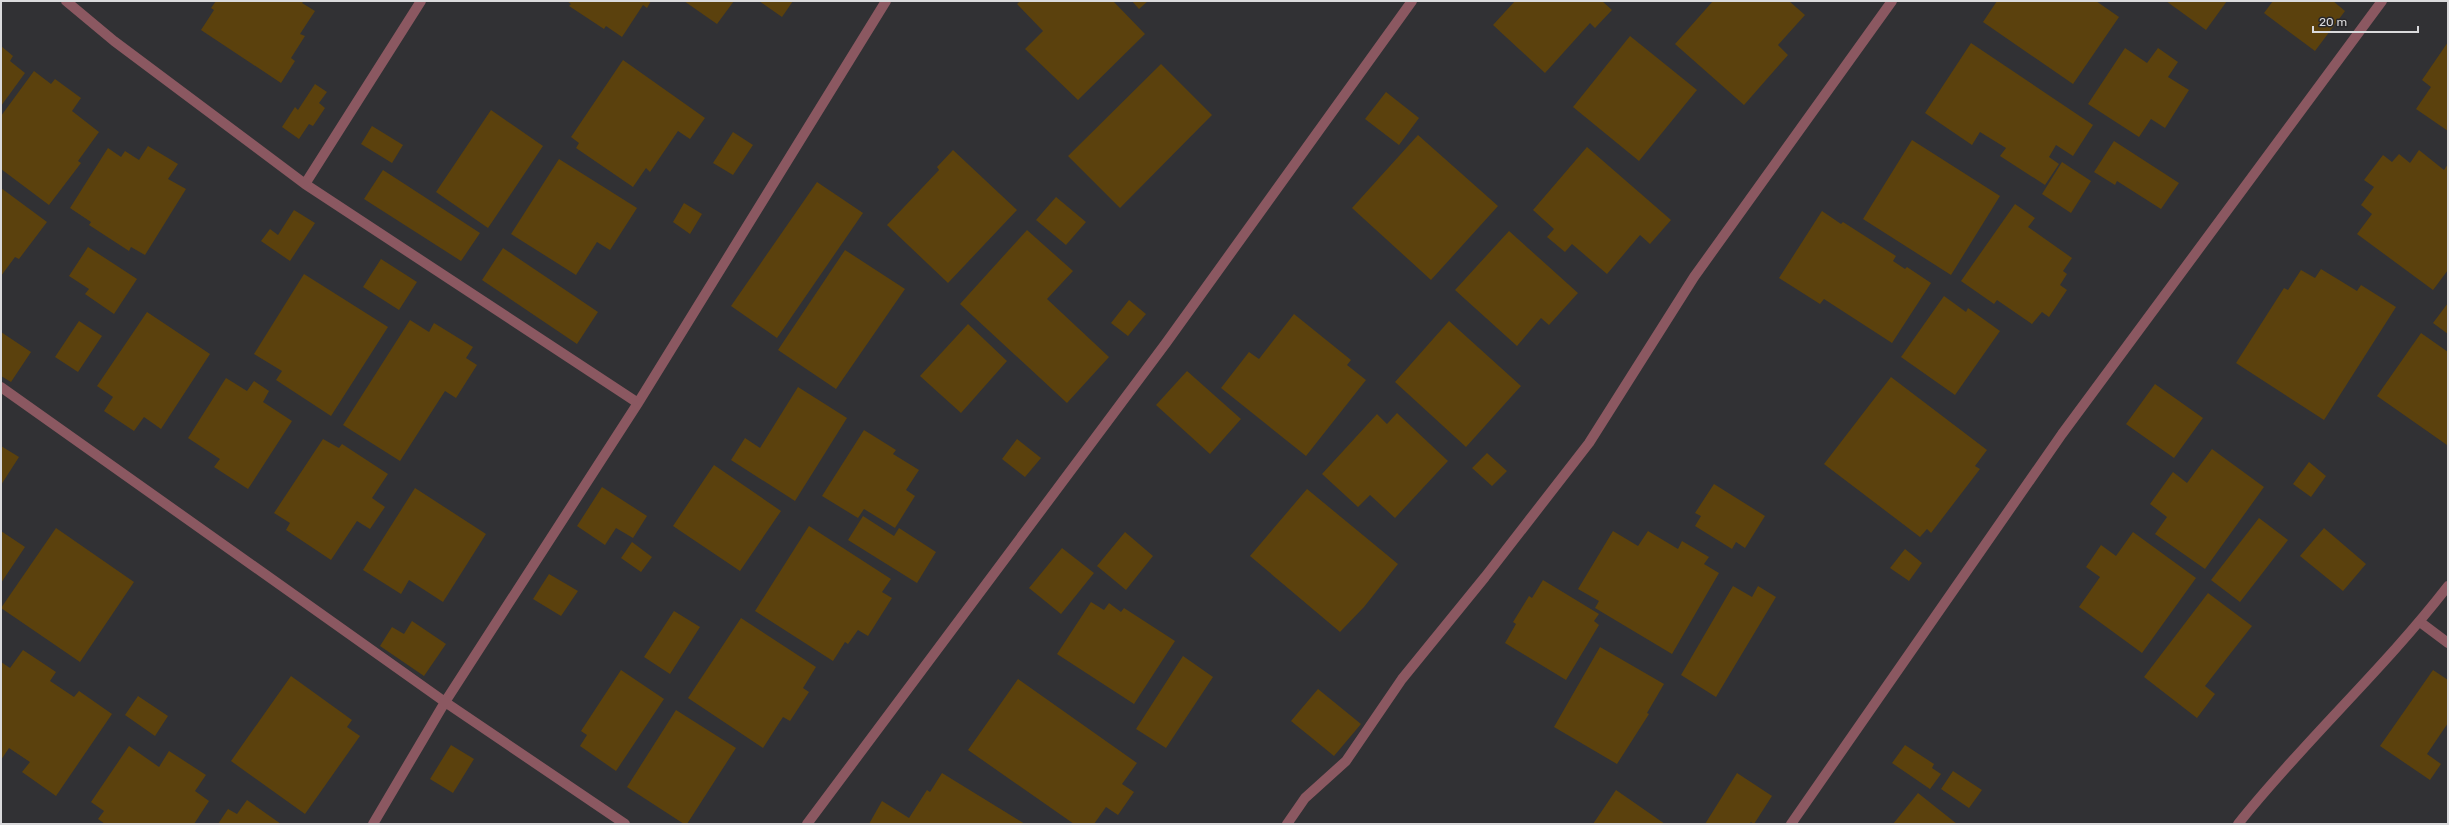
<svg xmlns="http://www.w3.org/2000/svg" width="2449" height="825" font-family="Rubik,sans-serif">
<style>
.building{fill:#5b410d}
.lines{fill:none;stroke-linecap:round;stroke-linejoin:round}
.street{stroke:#8b5861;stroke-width:10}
</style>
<rect width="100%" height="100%" fill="#313134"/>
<path class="building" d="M 216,1 L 304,1 L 302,3 L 315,11 L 300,34 L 305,36 L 291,58 L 295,61 L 281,83 L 201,30 L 214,10 L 211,8 Z
M 567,1 L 651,1 L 647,8 L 643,5 L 622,37 L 606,26 L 604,29 L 569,6 L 571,4 Z
M 684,1 L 734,1 L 717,24 Z
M 759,1 L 793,1 L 782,17 Z
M 1020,1 L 1113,1 L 1145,34 L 1078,100 L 1025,49 L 1043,31 L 1017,4 Z
M 1132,1 L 1148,1 L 1139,9 Z
M 1515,1 L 1602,1 L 1612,10 L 1595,28 L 1590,23 L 1545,73 L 1493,25 Z
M 1713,1 L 1789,1 L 1805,15 L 1778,45 L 1788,55 L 1744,105 L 1675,44 Z
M 1997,1 L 2096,1 L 2119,17 L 2073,84 L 1983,22 Z
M 2166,1 L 2227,1 L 2206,30 Z
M 2273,1 L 2333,1 L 2345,11 L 2315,51 L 2264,13 Z
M 1630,36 L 1697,90 L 1639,161 L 1573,107 Z
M 2448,42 L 2448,131 L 2416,109 L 2431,87 L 2422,80 Z
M 1971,43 L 2093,125 L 2073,156 L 2056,145 L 2049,157 L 2059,164 L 2045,185 L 2000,156 L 2006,148 L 1980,132 L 1972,145 L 1925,113 Z
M 1,46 L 13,56 L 10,61 L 25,73 L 1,106 Z
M 2125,48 L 2147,63 L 2158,48 L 2178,62 L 2168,77 L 2189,90 L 2165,128 L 2151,119 L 2139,137 L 2088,104 Z
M 623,60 L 705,118 L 690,139 L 678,131 L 650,172 L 646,168 L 633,187 L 576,148 L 579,143 L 571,137 Z
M 1161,64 L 1212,115 L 1120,208 L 1068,156 Z
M 34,71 L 51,84 L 55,79 L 81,98 L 72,111 L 99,132 L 78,161 L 81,163 L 49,205 L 1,169 L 1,116 Z
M 315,84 L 327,92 L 319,103 L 325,108 L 313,126 L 309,124 L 299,139 L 282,127 L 295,107 L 298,110 Z
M 1386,92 L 1419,118 L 1399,145 L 1365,119 Z
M 491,110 L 543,146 L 488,228 L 436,192 Z
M 372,126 L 403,145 L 392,163 L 361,144 Z
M 733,132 L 753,145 L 733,175 L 713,163 Z
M 1418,135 L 1498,206 L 1431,280 L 1352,208 Z
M 1912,140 L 2000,196 L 1951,275 L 1863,219 Z
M 2114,141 L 2179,183 L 2161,209 L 2117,181 L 2115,185 L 2094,172 Z
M 148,146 L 178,164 L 168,179 L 186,189 L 145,255 L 131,247 L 129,251 L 89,225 L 91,222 L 70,208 L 108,148 L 121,157 L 125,151 L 139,160 Z
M 1587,147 L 1671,220 L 1650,244 L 1640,235 L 1607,274 L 1572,244 L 1565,252 L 1547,237 L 1554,229 L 1533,210 Z
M 953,150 L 1017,210 L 948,283 L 887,225 L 939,170 L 937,167 Z
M 2419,150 L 2444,170 L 2448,164 L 2448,270 L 2433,290 L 2357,234 L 2372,214 L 2361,205 L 2374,187 L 2364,180 L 2383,155 L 2392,162 L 2399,154 L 2410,163 Z
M 559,159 L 637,208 L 610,250 L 597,242 L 576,275 L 511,234 Z
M 2062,162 L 2091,181 L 2071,213 L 2042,194 Z
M 383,170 L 480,233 L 461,261 L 364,199 Z
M 817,182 L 863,213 L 777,338 L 731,306 Z
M 1,188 L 47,222 L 19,259 L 15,257 L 1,276 Z
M 1056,197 L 1086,222 L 1066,245 L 1036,220 Z
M 684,203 L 702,214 L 690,234 L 673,222 Z
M 2015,204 L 2035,218 L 2028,227 L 2072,258 L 2063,271 L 2067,274 L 2060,285 L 2067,290 L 2049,317 L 2042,312 L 2032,324 L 1997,300 L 1994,304 L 1961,281 Z
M 294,210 L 315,223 L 290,261 L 261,241 L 270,229 L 278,235 Z
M 1822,211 L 1841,224 L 1843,222 L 1896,256 L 1893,261 L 1905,269 L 1907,267 L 1931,283 L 1892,343 L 1824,299 L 1820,304 L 1779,278 Z
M 1027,230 L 1073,271 L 1047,299 L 1109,357 L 1067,403 L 960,304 Z
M 1509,231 L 1578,293 L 1549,325 L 1541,318 L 1517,346 L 1455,290 Z
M 88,247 L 137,279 L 114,314 L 85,294 L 89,289 L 69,276 Z
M 503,248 L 598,312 L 577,344 L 482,280 Z
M 845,250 L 905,289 L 836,389 L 778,350 Z
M 381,259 L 417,282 L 399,310 L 363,287 Z
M 2321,269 L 2357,291 L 2361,285 L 2396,307 L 2324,420 L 2236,363 L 2284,288 L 2288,290 L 2301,270 L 2315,278 Z
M 304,274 L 388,327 L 331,416 L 276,380 L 282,371 L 254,354 Z
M 1944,296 L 1966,312 L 1968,308 L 2000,331 L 1955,395 L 1901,357 Z
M 1129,300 L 1146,314 L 1128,336 L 1111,323 Z
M 2448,303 L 2448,334 L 2433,323 Z
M 147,312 L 210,354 L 161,429 L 144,417 L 134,431 L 104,411 L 113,397 L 97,386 Z
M 1294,314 L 1351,360 L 1347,365 L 1366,380 L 1306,456 L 1221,388 L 1249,352 L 1259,359 Z
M 410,320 L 429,332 L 434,323 L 473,347 L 466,358 L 477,365 L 456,398 L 445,391 L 400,461 L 343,425 Z
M 79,321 L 102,336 L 78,372 L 55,357 Z
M 1449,321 L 1521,386 L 1466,447 L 1395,382 Z
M 968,324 L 1007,361 L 961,413 L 920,376 Z
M 1,332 L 31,352 L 11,382 L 1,376 Z
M 2421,333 L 2448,352 L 2447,445 L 2377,396 Z
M 1187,371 L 1241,419 L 1210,454 L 1156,405 Z
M 1891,377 L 1987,450 L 1975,466 L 1980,469 L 1931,533 L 1927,529 L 1920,537 L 1824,464 Z
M 226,378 L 247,391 L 254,381 L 269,391 L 263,402 L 292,421 L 248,489 L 214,467 L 220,459 L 188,438 Z
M 2155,384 L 2203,418 L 2174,458 L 2126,424 Z
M 798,387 L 847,418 L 795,501 L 731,460 L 745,438 L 760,448 Z
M 1397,413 L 1448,461 L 1395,518 L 1370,495 L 1358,507 L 1322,474 L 1377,414 L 1387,424 Z
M 864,430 L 896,450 L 893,454 L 919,470 L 906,490 L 915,496 L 895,528 L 864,509 L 858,518 L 822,496 Z
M 323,439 L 339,448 L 342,444 L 388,474 L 372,498 L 385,507 L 370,529 L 357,521 L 331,560 L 286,530 L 290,523 L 274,513 Z
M 1017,439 L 1041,458 L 1025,477 L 1002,459 Z
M 1,446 L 19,457 L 1,485 Z
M 2212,449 L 2264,487 L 2205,569 L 2155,534 L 2167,517 L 2150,504 L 2173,472 L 2187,483 Z
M 1487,453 L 1507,471 L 1492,486 L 1472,468 Z
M 2309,462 L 2326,476 L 2311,497 L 2293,484 Z
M 714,465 L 781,511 L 740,571 L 673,526 Z
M 1714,484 L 1765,516 L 1745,548 L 1736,542 L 1732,549 L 1695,526 L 1701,516 L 1695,513 Z
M 602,487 L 647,516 L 633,538 L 616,528 L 605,545 L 577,526 Z
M 415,488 L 486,534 L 443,602 L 409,580 L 401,594 L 363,570 Z
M 1307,489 L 1398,564 L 1364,607 L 1340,632 L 1250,556 Z
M 863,516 L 894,536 L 899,528 L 936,552 L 917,583 L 848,540 Z
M 2259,518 L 2288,540 L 2240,602 L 2211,580 Z
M 809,526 L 891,579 L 882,592 L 892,598 L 868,636 L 858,630 L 848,644 L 845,642 L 833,661 L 755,611 Z
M 56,528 L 134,582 L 80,662 L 1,608 Z
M 2324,528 L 2366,564 L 2343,591 L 2300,556 Z
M 1,531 L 25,547 L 1,583 Z
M 1613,531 L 1638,546 L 1648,531 L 1678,549 L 1682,541 L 1709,557 L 1704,564 L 1719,573 L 1672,654 L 1595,608 L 1599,601 L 1578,589 Z
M 1125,532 L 1153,556 L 1126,590 L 1097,566 Z
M 2133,532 L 2196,578 L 2142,653 L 2079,607 L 2100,577 L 2086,567 L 2101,545 L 2116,556 Z
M 632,542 L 652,557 L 641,572 L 621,558 Z
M 1062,548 L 1094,573 L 1061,614 L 1029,588 Z
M 1905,549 L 1922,563 L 1909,581 L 1890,568 Z
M 549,574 L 578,591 L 561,616 L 533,599 Z
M 1543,580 L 1599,614 L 1594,621 L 1599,625 L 1566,680 L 1505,643 L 1516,624 L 1513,622 L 1529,596 L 1532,598 Z
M 1733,586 L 1752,597 L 1758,586 L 1776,597 L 1716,697 L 1681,675 Z
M 2208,593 L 2252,626 L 2205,686 L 2215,694 L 2197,718 L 2144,677 Z
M 1091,602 L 1104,610 L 1109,603 L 1121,612 L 1124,608 L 1175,641 L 1134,704 L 1057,654 Z
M 674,611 L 700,627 L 670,674 L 644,657 Z
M 741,618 L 816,667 L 803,688 L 809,692 L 790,721 L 783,717 L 763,748 L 688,698 Z
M 412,621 L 446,644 L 424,676 L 380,646 L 392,627 L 404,634 Z
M 1600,647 L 1664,684 L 1647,713 L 1649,714 L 1617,764 L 1554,727 Z
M 23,650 L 56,672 L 50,681 L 74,697 L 79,691 L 112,714 L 56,796 L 22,772 L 30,762 L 9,748 L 1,760 L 1,662 L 10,668 Z
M 1183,656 L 1213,677 L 1166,748 L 1136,729 Z
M 621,670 L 664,699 L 616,771 L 580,746 L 587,735 L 581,731 Z
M 2433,670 L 2448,680 L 2448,723 L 2427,754 L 2441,764 L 2430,780 L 2380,746 Z
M 291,676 L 352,720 L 347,727 L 360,736 L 305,814 L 231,761 Z
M 1018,679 L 1137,763 L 1122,784 L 1134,792 L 1118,815 L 1106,807 L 1094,824 L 1074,824 L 968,750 Z
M 1318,689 L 1361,724 L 1334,756 L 1291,721 Z
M 138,696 L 168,716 L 155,736 L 125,715 Z
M 676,710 L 736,748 L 687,824 L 684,824 L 627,787 Z
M 451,745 L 474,759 L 453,793 L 430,779 Z
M 1905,745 L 1934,764 L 1932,768 L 1941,774 L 1930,789 L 1892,763 Z
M 129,746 L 159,767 L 169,751 L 206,775 L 195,791 L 209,801 L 194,824 L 105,824 L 98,819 L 104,811 L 91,802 Z
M 1953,771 L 1982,790 L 1969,808 L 1941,789 Z
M 942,773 L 1025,824 L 869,824 L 882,801 L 909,818 L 927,790 L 930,792 Z
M 1737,773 L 1772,796 L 1754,824 L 1751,822 L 1749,824 L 1705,824 Z
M 1616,790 L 1665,824 L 1593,824 Z
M 1918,793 L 1957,824 L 1893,824 Z
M 247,800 L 281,824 L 218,824 L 228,809 L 237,814 Z"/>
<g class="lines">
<path class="street" d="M 66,1 L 114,41 L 305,184 L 638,403
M 305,184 L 421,1
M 1,387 L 445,702 L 625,824
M 2420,622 L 2448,643
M 373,824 L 445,702 L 638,403 L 886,1
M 807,824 L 1166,343 L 1412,1
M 1287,824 L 1305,798 L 1346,761 L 1402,679 L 1485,577 L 1589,443 L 1694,277 L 1892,1
M 1791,824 L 2062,434 L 2382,1
M 2238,824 C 2304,741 2383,670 2448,586"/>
</g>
<rect width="2449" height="825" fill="none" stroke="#dadadc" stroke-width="4"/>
<path d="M2313 26v6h105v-6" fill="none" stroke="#dadadc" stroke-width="2"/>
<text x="2319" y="26" font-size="12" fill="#dadadc" stroke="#28272a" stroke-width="3" paint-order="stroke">20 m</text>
</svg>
